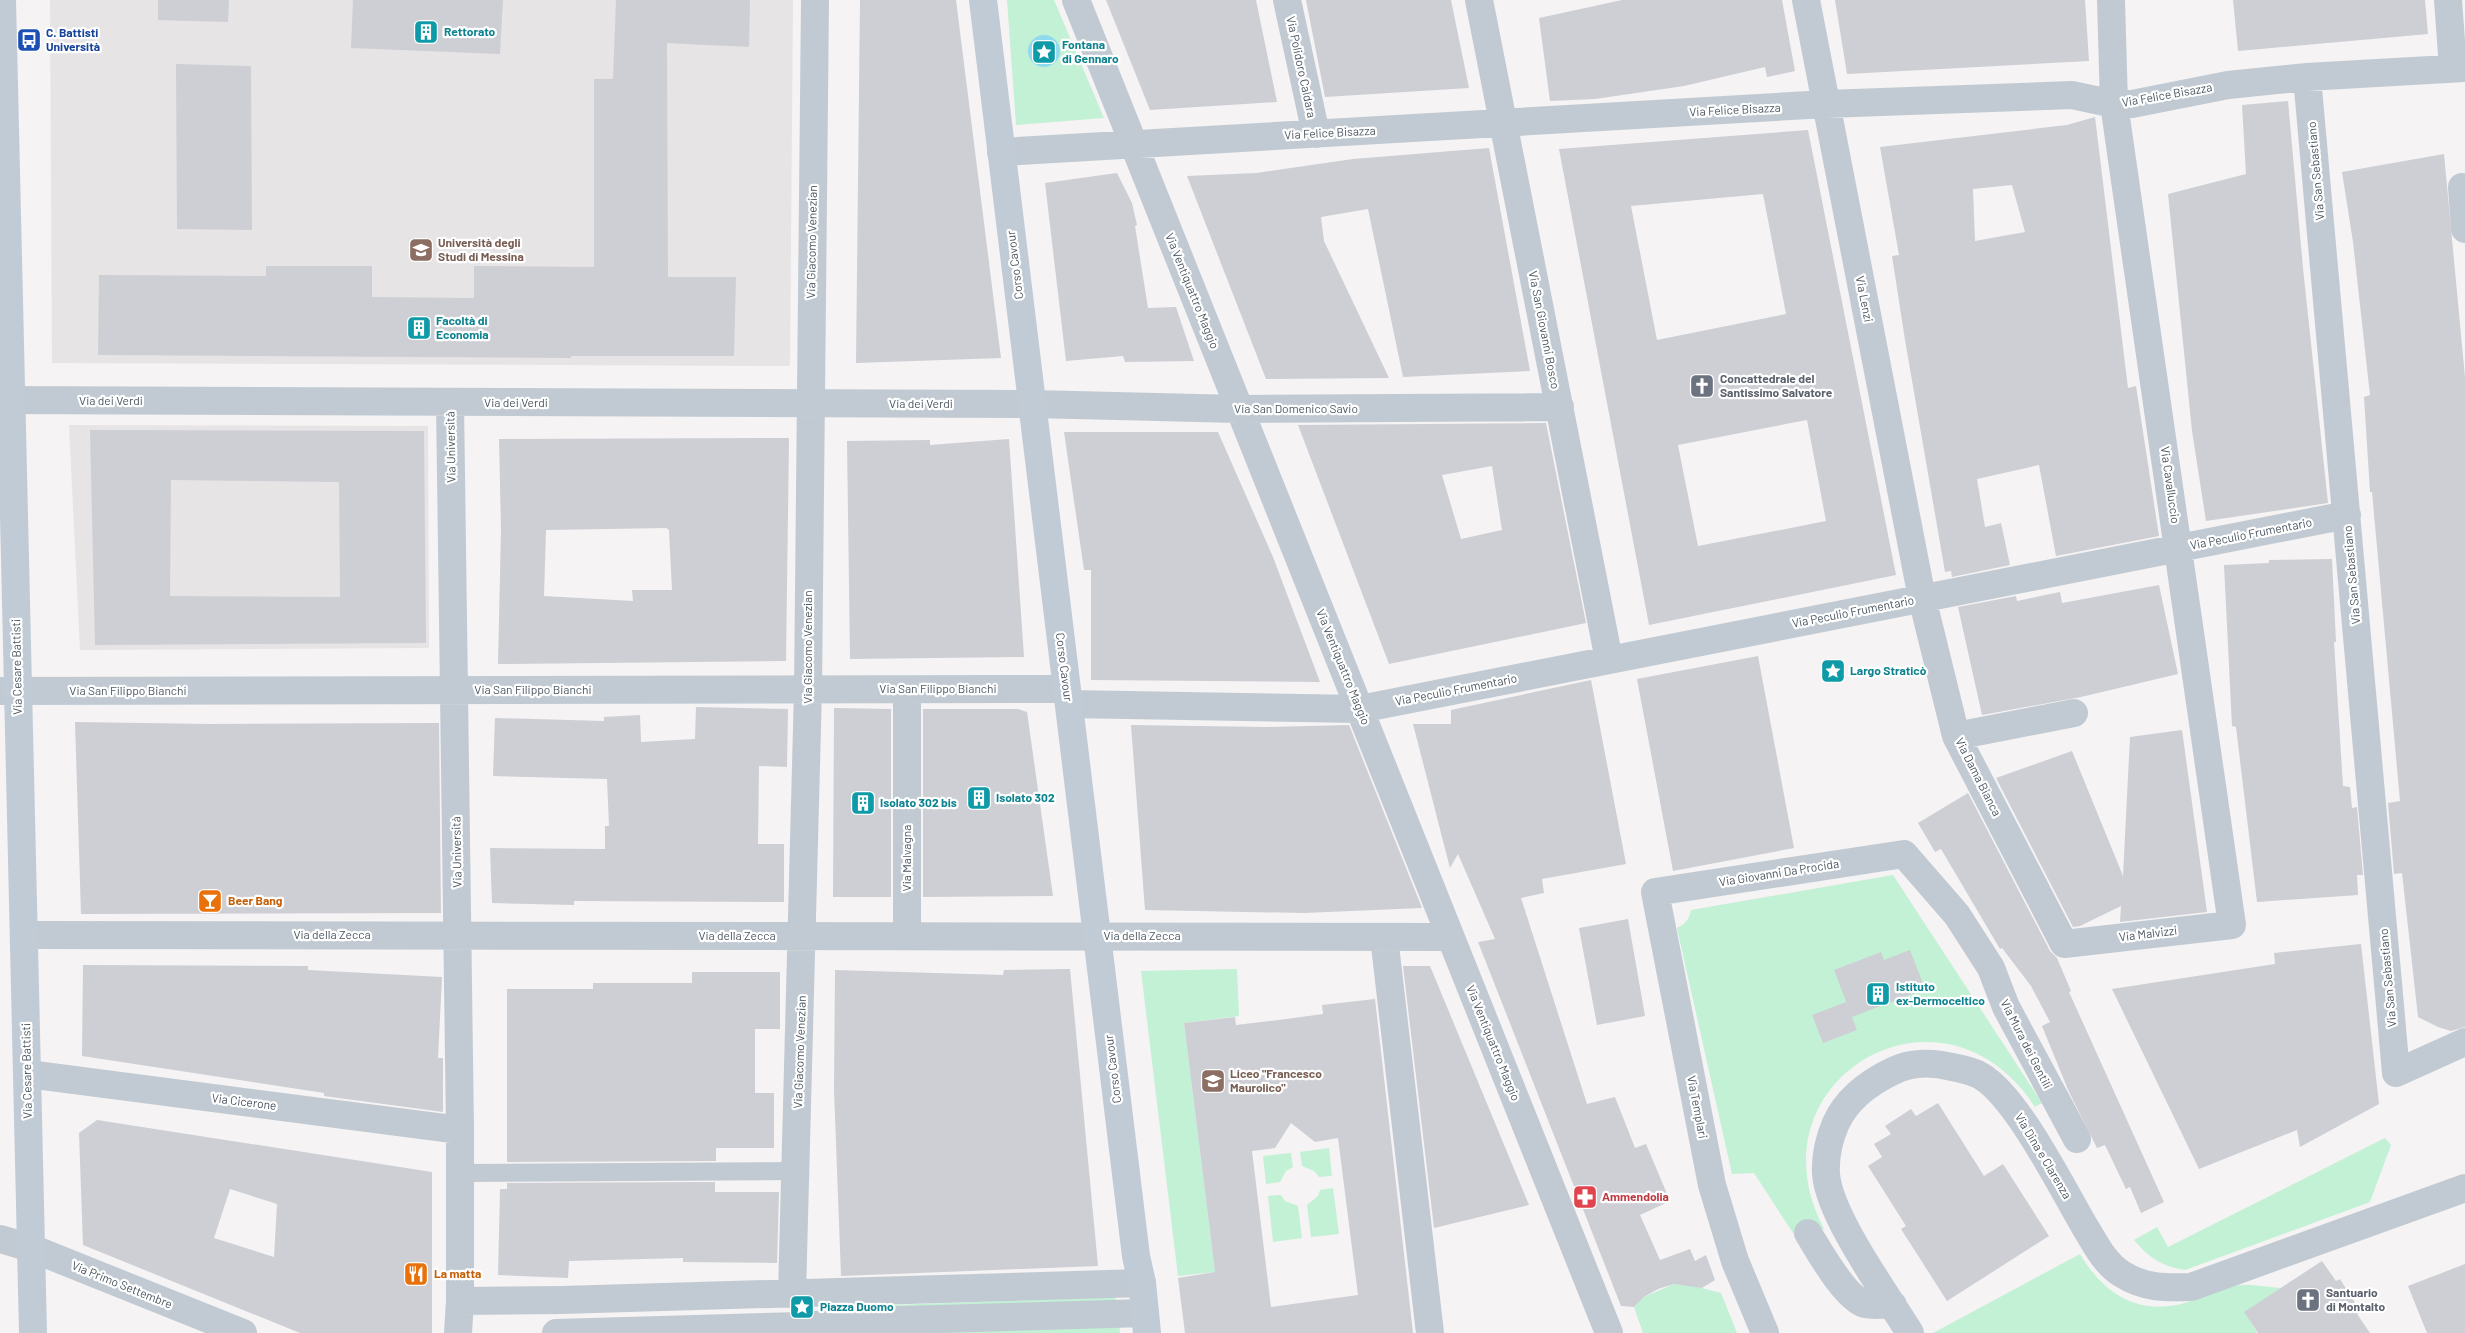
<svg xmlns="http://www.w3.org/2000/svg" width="2465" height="1333" font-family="Barlow,sans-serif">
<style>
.education{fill:#e6e4e5}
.green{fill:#c3f1d5}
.water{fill:#90daee}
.building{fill:#cdcfd5;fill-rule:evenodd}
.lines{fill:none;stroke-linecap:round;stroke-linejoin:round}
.lane{stroke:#c1cad2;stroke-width:18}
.street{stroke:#c1cad2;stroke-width:28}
.secondary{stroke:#c1cbd6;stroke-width:28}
.labels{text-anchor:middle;stroke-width:4.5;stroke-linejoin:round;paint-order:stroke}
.culture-label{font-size:12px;font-weight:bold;fill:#0d838f;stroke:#fff;text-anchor:start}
.transit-label{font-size:12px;font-weight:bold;fill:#164399;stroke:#fff;text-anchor:start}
.street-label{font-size:12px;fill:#4a5661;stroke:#fff}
.education-label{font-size:12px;font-weight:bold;fill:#785e54;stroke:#fff;text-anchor:start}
.worship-label{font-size:12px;font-weight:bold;fill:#5b616d;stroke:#fff;text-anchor:start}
.food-label{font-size:12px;font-weight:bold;fill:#c56008;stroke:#fff;text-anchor:start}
.health-label{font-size:12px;font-weight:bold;fill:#be3a42;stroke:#fff;text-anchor:start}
</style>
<rect width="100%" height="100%" fill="#f5f3f3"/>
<path class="education" d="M 50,0 L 793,0 L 790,366 L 52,363 Z
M 69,425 L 428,426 L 429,648 L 80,650 Z"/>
<path class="green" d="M 1007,0 L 1054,0 L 1104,118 L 1016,125 Z
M 1893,875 L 2042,1103 L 2035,1107 C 1942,964 1746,1081 1824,1229 L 1795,1236 L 1754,1173 L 1732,1174 L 1677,928 C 1685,924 1689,920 1691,910 Z
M 1237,969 L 1239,1016 L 1184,1023 L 1215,1272 L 1178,1276 L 1141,971 Z
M 2385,1138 L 2391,1145 L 2370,1202 L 2185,1270 C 2163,1267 2148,1257 2134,1240 L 2157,1227 L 2168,1247 Z
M 1329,1148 L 1332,1176 L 1319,1177 L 1314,1171 L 1302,1166 L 1300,1152 Z
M 1291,1153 L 1293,1167 L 1286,1171 L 1280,1182 L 1266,1184 L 1263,1156 Z
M 1333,1188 L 1339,1234 L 1311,1237 L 1307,1205 L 1318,1196 L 1320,1190 Z
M 1281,1195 L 1285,1201 L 1298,1206 L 1302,1238 L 1273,1242 L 1268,1196 Z
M 2080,1254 C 2104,1294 2138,1316 2185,1303 C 2202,1298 2218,1289 2235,1286 C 2248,1283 2267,1287 2281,1288 L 2245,1312 L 2257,1333 L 1933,1333 Z
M 1674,1284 L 1690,1285 L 1721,1293 L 1737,1333 L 1643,1333 L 1634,1307 L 1644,1297 Z
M 1115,1297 L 1117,1306 L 893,1313 L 893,1305 Z
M 1119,1320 L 1120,1333 L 871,1333 Z"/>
<path class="water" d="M1028 51a16 16 0 1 1 32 0a16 16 0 1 1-32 0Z"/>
<path class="building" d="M 158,0 L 229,0 L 228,22 L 158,20 Z
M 353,0 L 503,0 L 500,54 L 351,48 Z
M 616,0 L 750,0 L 749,47 L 667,43 L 668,277 L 736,277 L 734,356 L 571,356 L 571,358 L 98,355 L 99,275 L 266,276 L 266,266 L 372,266 L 372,297 L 474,298 L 474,266 L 594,267 L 594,79 L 613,79 Z
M 860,0 L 956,0 L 1001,358 L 856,363 Z
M 1106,0 L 1256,0 L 1277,102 L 1150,110 Z
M 1306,0 L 1451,0 L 1469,88 L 1325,97 Z
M 1622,0 L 1782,0 L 1795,71 L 1767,77 L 1765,67 L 1684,86 L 1595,99 L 1550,101 L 1539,18 Z
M 1835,0 L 2085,0 L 2089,61 L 1847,74 Z
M 2233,0 L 2425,0 L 2428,34 L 2238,51 Z
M 176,64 L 251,66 L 252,230 L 177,229 Z
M 2288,101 L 2303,268 L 2328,503 L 2206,521 L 2192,431 L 2168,194 L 2246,174 L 2242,105 Z
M 2095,117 L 2128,388 L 2136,386 L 2159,536 L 2056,556 L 2039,465 L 1977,479 L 1985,527 L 2001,523 L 2010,565 L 1952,577 L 1951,571 L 1945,572 L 1905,340 L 1892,256 L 1899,255 L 1880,147 L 2067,125 ZM 2012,185 L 2025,232 L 1975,241 L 1973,189 Z
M 1808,130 L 1896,575 L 1649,625 L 1559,149 ZM 1763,194 L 1786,314 L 1657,340 L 1631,206 ZM 1807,420 L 1826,521 L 1698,546 L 1678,445 Z
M 1489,148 L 1530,371 L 1403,377 L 1368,209 L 1321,217 L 1324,241 L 1389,378 L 1266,379 L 1187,176 L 1256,173 L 1353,159 Z
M 2444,154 L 2465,377 L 2465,1027 L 2451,1031 L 2438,1027 L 2418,1017 L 2402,873 L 2394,874 L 2388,803 L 2400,801 L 2372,492 L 2370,492 L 2364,397 L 2370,395 L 2353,242 L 2342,172 Z
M 1117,173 L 1132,203 L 1137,225 L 1135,226 L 1148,308 L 1176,307 L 1194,361 L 1125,362 L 1123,356 L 1066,361 L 1045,183 Z
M 1546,423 L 1586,623 L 1389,664 L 1298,425 ZM 1492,466 L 1502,530 L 1461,539 L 1442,475 Z
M 90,430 L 424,431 L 426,643 L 95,645 ZM 171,480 L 339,482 L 340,597 L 170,596 Z
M 1064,432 L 1218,432 L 1273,557 L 1320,682 L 1091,680 L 1091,570 L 1084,570 Z
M 789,438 L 786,661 L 498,664 L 501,530 L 499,439 ZM 666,528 L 669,530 L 672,590 L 632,590 L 633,601 L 544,596 L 546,530 Z
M 1009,439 L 1024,657 L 850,659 L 847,441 L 930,440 L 930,445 Z
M 2332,559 L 2336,642 L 2334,642 L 2343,786 L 2350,787 L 2352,808 L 2357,807 L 2363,875 L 2357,875 L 2358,895 L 2257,902 L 2236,727 L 2232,726 L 2224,565 L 2269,563 L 2269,560 Z
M 2159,585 L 2178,674 L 2081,697 L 1982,715 L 1958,607 L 2016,596 L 2017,601 L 2060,592 L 2062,603 Z
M 1758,656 L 1794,848 L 1673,871 L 1637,679 Z
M 1591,680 L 1626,864 L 1542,879 L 1544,893 L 1521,898 L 1587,1104 L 1615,1097 L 1635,1148 L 1646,1144 L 1670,1201 L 1640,1215 L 1660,1260 L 1690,1249 L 1695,1261 L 1706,1255 L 1715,1280 L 1702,1288 L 1674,1284 L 1658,1289 L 1644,1297 L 1634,1307 L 1621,1306 L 1515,1036 L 1478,942 L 1495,939 L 1458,854 L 1450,868 L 1413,724 L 1451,724 L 1451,710 Z
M 696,707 L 788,709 L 787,767 L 759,766 L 758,844 L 784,844 L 784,902 L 574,901 L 574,905 L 492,903 L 490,848 L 605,849 L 605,826 L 609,826 L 607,779 L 493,776 L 495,718 L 604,721 L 604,717 L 640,715 L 641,742 L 695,739 Z
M 834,708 L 891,709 L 891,897 L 833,897 Z
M 923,709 L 1018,709 L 1027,712 L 1053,896 L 923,897 Z
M 75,722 L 209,724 L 439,723 L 441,913 L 81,914 Z
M 1131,725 L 1266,727 L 1349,725 L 1422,908 L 1304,913 L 1145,910 Z
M 2182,730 L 2207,912 L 2120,922 L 2121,906 L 2080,926 L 2073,927 L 1996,778 L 2072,751 L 2123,876 L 2130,737 Z
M 1968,793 L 2050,951 L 2057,958 L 2071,991 L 2069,992 L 2164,1202 L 2141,1213 L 2130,1187 L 2126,1189 L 2105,1145 L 2097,1148 L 2069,1092 L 2042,1026 L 2050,1022 L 2031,986 L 2002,948 L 2000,949 L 1941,849 L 1935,852 L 1918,823 Z
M 1628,919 L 1645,1016 L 1597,1025 L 1579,928 Z
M 2361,944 L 2379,1104 L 2300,1147 L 2297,1130 L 2199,1169 L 2112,989 L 2275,964 L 2274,953 Z
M 1910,950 L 1925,989 L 1852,1017 L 1834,970 L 1881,952 L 1884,960 Z
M 83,965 L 308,966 L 308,970 L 442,977 L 438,1058 L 443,1058 L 443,1112 L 324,1096 L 324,1093 L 82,1056 Z
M 1403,966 L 1430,966 L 1529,1205 L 1434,1228 Z
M 1070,969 L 1098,1266 L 841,1276 L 834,1090 L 835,970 L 1003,975 L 1004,970 Z
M 692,972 L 780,972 L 780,1029 L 755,1029 L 755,1093 L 774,1093 L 774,1148 L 716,1148 L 716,1161 L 507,1162 L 507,989 L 593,989 L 593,983 L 692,983 Z
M 1375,999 L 1413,1333 L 1185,1333 L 1178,1278 L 1215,1272 L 1184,1023 L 1235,1017 L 1236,1025 L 1279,1020 L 1323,1014 L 1322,1005 ZM 1291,1123 L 1315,1142 L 1338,1138 L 1358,1295 L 1271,1307 L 1252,1151 L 1275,1148 Z
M 1846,1002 L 1857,1030 L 1823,1043 L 1812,1015 Z
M 1938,1103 L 1984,1176 L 2003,1164 L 2049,1236 L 1947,1301 L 1901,1229 L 1906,1226 L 1868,1166 L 1882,1157 L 1874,1144 L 1891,1134 L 1885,1126 L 1911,1109 L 1916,1116 Z
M 97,1120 L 432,1172 L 432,1333 L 300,1333 L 83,1245 L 79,1133 ZM 230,1189 L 277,1204 L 274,1257 L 214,1238 Z
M 715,1182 L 715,1192 L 779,1192 L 777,1263 L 683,1262 L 683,1258 L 569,1261 L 568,1278 L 498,1275 L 500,1189 L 507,1189 L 507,1183 Z
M 2322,1261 L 2336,1281 L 2340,1279 L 2361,1312 L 2357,1314 L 2370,1333 L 2258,1333 L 2244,1312 Z
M 2465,1264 L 2465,1333 L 2427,1333 L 2408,1286 Z"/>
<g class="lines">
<path class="lane" d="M 460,1173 L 796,1171"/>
<path class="street" d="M 1076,0 L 1609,1333
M 1287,0 L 1316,134
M 1479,0 L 1609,660
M 1806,0 L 1922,598 L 1956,736 L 2064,944 L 2232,925 L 2114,104 L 2111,0
M 2448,0 L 2453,68
M 2307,77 L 2396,1073 L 2465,1042
M 1001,152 L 1826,104 L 2072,95 L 2114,104 L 2132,104 L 2228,85 L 2307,77 L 2465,68
M 2462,187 L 2465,229
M 0,400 L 1032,404 L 1240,409 L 1560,407
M 450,402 L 460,1130 L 460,1301 L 458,1333
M 0,691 L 1066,689
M 1069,704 L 1360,709 L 2347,515
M 1956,736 L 2074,713
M 24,935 L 1450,937
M 907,936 L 907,690
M 1384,937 L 1430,1333
M 28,1074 L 460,1130
M 1808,1233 C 1819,1251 1845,1298 1865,1304 C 1873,1306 1884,1304 1893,1305
M 0,1239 L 31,1248 L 243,1333
M 792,1294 L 808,690 L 815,0
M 460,1301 L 562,1300 L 1142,1283
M 556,1333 L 801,1326 L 868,1321 L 1145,1313
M 1765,1333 L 1735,1261 L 1712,1185 L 1655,892 L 1904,854 L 1957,915 L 1991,968 L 2006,1007 L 2077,1139
M 1910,1333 C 1887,1295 1829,1216 1826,1174 C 1825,1156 1829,1139 1836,1123 C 1847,1099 1870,1082 1893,1071 C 1911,1062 1933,1062 1952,1067 C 1962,1069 1973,1071 1981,1076 C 2017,1097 2062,1188 2085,1227 C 2095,1243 2105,1264 2122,1274 C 2144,1288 2165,1288 2191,1287 L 2465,1188"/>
<path class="secondary" d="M 2,0 L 33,1333
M 983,0 L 1136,1256 L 1142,1283 L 1147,1333"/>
</g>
<defs>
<symbol id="building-square" viewBox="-11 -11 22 22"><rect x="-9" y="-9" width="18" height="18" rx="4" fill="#0f9aa8" stroke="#fff"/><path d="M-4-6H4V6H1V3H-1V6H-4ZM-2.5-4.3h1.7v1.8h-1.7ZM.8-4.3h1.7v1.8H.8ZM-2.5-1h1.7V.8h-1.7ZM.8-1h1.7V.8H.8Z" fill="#fff"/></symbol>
<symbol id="bus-square" viewBox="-11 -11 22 22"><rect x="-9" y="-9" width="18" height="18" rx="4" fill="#1a4fb4" stroke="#fff"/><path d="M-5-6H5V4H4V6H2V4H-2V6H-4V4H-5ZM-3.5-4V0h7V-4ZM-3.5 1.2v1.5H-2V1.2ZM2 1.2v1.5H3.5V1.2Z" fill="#fff"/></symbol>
<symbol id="sight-square" viewBox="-11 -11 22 22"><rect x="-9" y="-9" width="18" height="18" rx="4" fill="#0f9aa8" stroke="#fff"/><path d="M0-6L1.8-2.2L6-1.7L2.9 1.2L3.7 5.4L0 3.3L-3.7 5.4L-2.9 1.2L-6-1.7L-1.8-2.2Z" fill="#fff"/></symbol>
<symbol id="university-square" viewBox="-11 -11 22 22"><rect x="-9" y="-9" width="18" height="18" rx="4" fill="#8d6e63" stroke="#fff"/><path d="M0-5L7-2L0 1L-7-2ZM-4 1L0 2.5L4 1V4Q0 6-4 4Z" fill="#fff"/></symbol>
<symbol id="church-square" viewBox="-11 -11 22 22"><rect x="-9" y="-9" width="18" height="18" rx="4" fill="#6b7280" stroke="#fff"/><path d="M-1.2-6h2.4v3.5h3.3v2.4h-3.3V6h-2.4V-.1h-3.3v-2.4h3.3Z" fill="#fff"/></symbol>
<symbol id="bar-square" viewBox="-11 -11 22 22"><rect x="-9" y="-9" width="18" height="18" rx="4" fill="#e8710a" stroke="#fff"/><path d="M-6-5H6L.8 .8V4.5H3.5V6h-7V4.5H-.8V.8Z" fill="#fff"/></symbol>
<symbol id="school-square" viewBox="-11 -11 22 22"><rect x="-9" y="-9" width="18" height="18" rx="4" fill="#8d6e63" stroke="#fff"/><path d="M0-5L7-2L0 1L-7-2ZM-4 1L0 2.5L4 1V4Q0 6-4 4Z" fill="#fff"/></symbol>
<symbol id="pharmacy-square" viewBox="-11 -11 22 22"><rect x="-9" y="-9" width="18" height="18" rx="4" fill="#e0444e" stroke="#fff"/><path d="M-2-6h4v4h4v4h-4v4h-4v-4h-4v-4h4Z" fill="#fff"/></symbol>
<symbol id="restaurant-square" viewBox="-11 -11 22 22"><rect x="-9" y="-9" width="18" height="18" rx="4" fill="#e8710a" stroke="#fff"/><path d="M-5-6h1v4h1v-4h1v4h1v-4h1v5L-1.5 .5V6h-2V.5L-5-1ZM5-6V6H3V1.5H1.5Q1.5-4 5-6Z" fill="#fff"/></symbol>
</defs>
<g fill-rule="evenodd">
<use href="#building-square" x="412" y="18" width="28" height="28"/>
<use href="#bus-square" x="15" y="26" width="28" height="28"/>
<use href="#sight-square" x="1030" y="38" width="28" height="28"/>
<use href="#university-square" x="407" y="236" width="28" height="28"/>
<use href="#building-square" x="405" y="314" width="28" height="28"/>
<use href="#church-square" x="1688" y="372" width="28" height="28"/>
<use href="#sight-square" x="1819" y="657" width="28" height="28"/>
<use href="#building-square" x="965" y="784" width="28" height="28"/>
<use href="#building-square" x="849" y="789" width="28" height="28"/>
<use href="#bar-square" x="196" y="887" width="28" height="28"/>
<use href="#building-square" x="1864" y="980" width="28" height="28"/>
<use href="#school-square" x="1199" y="1067" width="28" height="28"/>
<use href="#pharmacy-square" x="1571" y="1183" width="28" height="28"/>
<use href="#restaurant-square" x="402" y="1260" width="28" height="28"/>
<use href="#church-square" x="2294" y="1286" width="28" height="28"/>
<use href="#sight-square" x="788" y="1293" width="28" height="28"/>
</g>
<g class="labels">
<g class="culture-label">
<text x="444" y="36">Rettorato</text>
<text x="1062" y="49">Fontana<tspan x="1062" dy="14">di Gennaro</tspan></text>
<text x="436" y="325">Facoltà di<tspan x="436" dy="14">Economia</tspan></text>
<text x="1850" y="675">Largo Straticò</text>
<text x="996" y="802">Isolato 302</text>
<text x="880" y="807">Isolato 302 bis</text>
<text x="1896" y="991">Istituto<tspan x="1896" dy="14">ex-Dermoceltico</tspan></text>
<text x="820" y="1311">Piazza Duomo</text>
</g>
<g class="transit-label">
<text x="46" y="37">C. Battisti<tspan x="46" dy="14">Università</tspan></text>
</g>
<g class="street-label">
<text transform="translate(1301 67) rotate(78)" y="4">Via Polidoro Caldara</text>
<text transform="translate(2167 95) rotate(-10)" y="4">Via Felice Bisazza</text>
<text transform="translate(1735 110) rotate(-3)" y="4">Via Felice Bisazza</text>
<text transform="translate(1330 133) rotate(-3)" y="4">Via Felice Bisazza</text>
<text transform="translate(2316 171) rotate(-95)" y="4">Via San Sebastiano</text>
<text transform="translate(812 242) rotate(-89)" y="4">Via Giacomo Venezian</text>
<text transform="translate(1015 265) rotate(-97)" y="4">Corso Cavour</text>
<text transform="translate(1192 291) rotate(68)" y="4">Via Ventiquattro Maggio</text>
<text transform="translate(1864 299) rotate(79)" y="4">Via Lenzi</text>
<text transform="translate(1544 330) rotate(79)" y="4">Via San Giovanni Bosco</text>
<text x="111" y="405">Via dei Verdi</text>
<text x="516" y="407">Via dei Verdi</text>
<text x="921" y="408">Via dei Verdi</text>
<text x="1296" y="413">Via San Domenico Savio</text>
<text transform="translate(451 447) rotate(-91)" y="4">Via Università</text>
<text transform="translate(2170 485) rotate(82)" y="4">Via Cavalluccio</text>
<text transform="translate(2251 534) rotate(-11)" y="4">Via Peculio Frumentario</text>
<text transform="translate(2352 575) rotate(-95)" y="4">Via San Sebastiano</text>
<text transform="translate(1853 612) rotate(-11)" y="4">Via Peculio Frumentario</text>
<text transform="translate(808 647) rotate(-90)" y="4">Via Giacomo Venezian</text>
<text transform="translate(17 667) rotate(-91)" y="4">Via Cesare Battisti</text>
<text transform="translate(1064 667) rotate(83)" y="4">Corso Cavour</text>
<text transform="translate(1343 667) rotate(68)" y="4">Via Ventiquattro Maggio</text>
<text x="938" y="693">Via San Filippo Bianchi</text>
<text x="533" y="694">Via San Filippo Bianchi</text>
<text transform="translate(1456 690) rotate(-11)" y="4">Via Peculio Frumentario</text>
<text x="128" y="695">Via San Filippo Bianchi</text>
<text transform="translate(1978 777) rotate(63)" y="4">Via Dama Bianca</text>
<text transform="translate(457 852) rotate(-91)" y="4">Via Università</text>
<text transform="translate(907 858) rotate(-90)" y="4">Via Malvagna</text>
<text transform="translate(1779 873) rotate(-9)" y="4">Via Giovanni Da Procida</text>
<text transform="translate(2148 934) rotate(-7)" y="4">Via Malvizzi</text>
<text x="332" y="939">Via della Zecca</text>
<text x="737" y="940">Via della Zecca</text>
<text x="1142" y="940">Via della Zecca</text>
<text transform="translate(2388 978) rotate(-95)" y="4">Via San Sebastiano</text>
<text transform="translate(1493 1043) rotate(68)" y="4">Via Ventiquattro Maggio</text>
<text transform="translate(2026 1044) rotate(63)" y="4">Via Mura dei Gentili</text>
<text transform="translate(800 1052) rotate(-88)" y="4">Via Giacomo Venezian</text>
<text transform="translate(1113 1069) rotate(-97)" y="4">Corso Cavour</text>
<text transform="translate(27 1071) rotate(-91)" y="4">Via Cesare Battisti</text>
<text transform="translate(244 1102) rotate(7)" y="4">Via Cicerone</text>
<text transform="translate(1697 1107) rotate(79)" y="4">Via Templari</text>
<text transform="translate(2043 1156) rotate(59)" y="4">Via Dina e Clarenza</text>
<text transform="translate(122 1285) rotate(22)" y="4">Via Primo Settembre</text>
</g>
<g class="education-label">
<text x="438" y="247">Università degli<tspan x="438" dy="14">Studi di Messina</tspan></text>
<text x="1230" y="1078">Liceo "Francesco<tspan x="1230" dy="14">Maurolico"</tspan></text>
</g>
<g class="worship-label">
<text x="1720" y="383">Concattedrale del<tspan x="1720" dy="14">Santissimo Salvatore</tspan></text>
<text x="2326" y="1297">Santuario<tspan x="2326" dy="14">di Montalto</tspan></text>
</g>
<g class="food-label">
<text x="228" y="905">Beer Bang</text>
<text x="434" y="1278">La matta</text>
</g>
<g class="health-label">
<text x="1602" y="1201">Ammendolia</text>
</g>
</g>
</svg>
